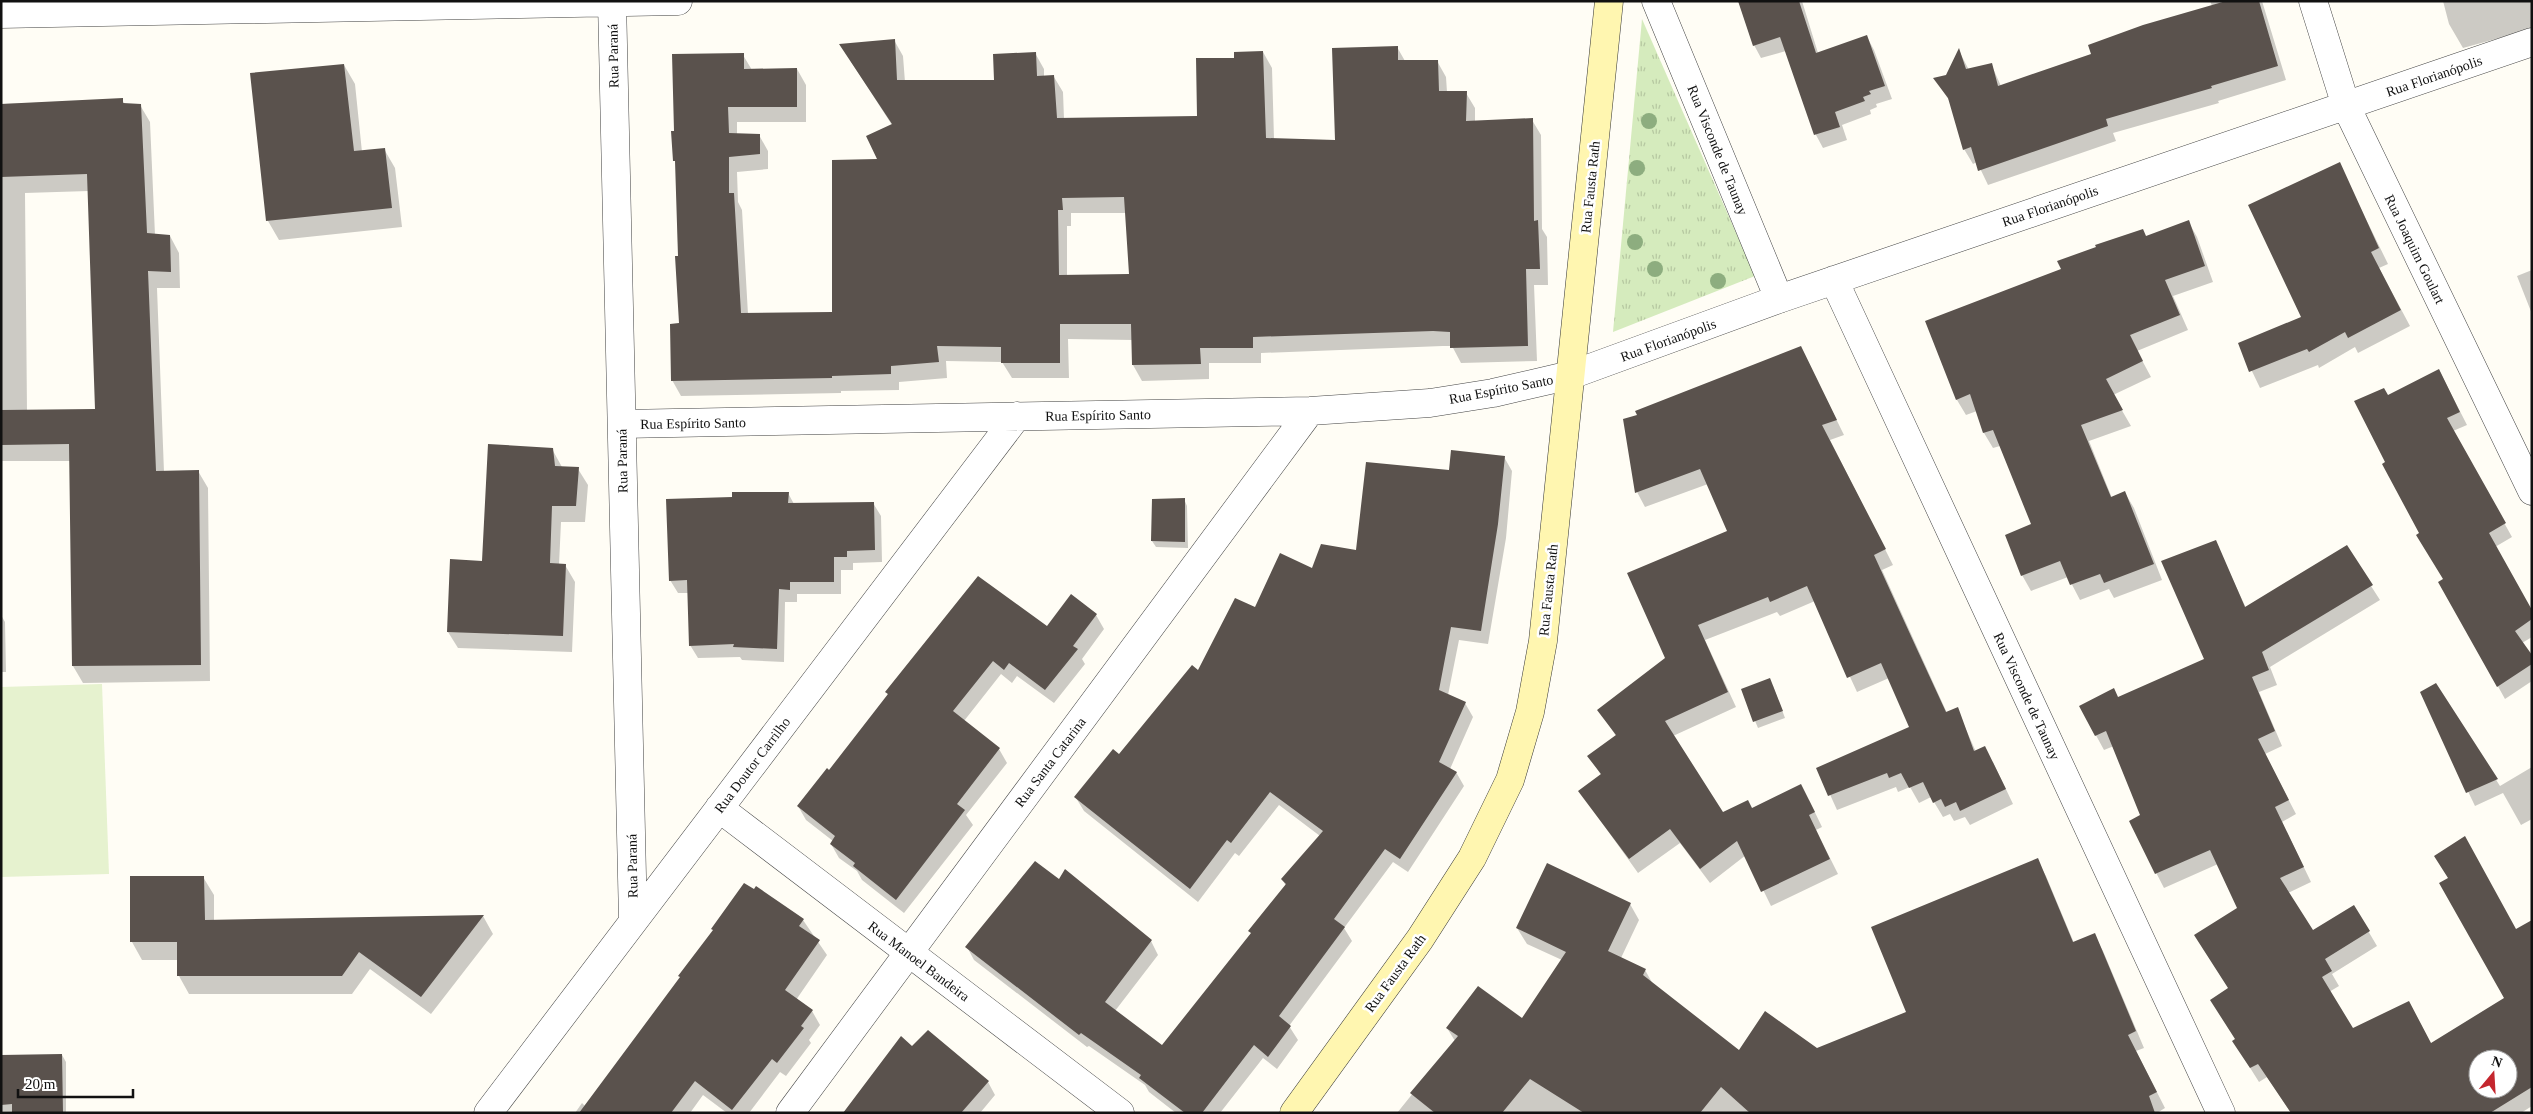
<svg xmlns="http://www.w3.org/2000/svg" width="2533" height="1114" font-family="'Times New Roman',serif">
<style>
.park{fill:url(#park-tufts)}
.pitch{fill:#e6f2cf}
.shadow{fill:#0003;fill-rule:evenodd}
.building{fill:#5a524d;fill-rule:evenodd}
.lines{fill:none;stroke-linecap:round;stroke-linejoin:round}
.street-casing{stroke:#444;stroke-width:29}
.secondary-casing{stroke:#333;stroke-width:29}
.street{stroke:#fff;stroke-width:28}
.secondary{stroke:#fff6b0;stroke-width:28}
.tree{fill:#8dad7f}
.labels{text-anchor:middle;stroke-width:5;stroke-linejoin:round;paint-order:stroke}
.street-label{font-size:14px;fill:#111;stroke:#fff}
</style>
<defs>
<pattern id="park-tufts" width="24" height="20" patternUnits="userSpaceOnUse" patternTransform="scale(1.25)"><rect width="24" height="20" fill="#d5ebbd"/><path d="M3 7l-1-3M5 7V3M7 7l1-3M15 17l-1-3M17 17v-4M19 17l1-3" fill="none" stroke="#b6c8a1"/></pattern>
</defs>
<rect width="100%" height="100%" fill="#fffdf5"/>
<path class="park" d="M 1642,19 L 1755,276 L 1613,332 Z"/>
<path class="pitch" d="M 102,684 L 109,874 L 1,877 L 1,687 Z"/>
<path class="shadow" d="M 1742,1 L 1802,1 L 1818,53 L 1867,37 L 1874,50 L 1892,99 L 1876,104 L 1877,107 L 1870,110 L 1871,114 L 1842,125 L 1847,140 L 1823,148 L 1816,135 L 1786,51 L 1761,58 L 1754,45 Z
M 2210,1 L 2262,1 L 2286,80 L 2218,101 L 2219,103 L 2113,133 L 2116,141 L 1988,185 L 1977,162 L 1973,164 L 1964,149 L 1951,103 L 1935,79 L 1946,76 L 1959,51 L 1969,70 L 1991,64 L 2001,86 L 2092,55 L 2212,6 Z
M 2443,1 L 2532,1 L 2532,29 L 2463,48 L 2449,24 Z
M 894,40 L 903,56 L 905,82 L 995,81 L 1035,53 L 1044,69 L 1044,77 L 1054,77 L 1063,92 L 1064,119 L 1198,117 L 1236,59 L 1263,52 L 1272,68 L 1274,139 L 1337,142 L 1397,47 L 1405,61 L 1437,61 L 1446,77 L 1447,92 L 1466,93 L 1475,108 L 1475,122 L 1532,120 L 1541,135 L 1542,229 L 1547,237 L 1548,285 L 1534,285 L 1537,361 L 1461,363 L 1452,346 L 1443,346 L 1261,353 L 1261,363 L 1209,363 L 1209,379 L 1142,381 L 1133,365 L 1133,340 L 1068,339 L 1069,378 L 1012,378 L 1002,362 L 946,361 L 947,378 L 899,382 L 899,390 L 841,391 L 841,393 L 681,396 L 672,380 L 680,325 L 676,164 L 672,132 L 675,132 L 743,55 L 752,70 L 797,69 L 806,85 L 806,122 L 737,122 L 737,135 L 759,135 L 768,151 L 768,169 L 737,172 L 738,202 L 742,210 L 748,314 L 833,313 L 879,160 L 892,125 L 850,60 ZM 1071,213 L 1126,213 L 1130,275 L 1067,276 L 1067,226 L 1071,226 Z
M 344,65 L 355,84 L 362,152 L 384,149 L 395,168 L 402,227 L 279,240 L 268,221 L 251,74 Z
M 122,100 L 125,104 L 140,105 L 150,122 L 155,235 L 170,236 L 179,253 L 180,288 L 157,288 L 164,472 L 198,471 L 208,488 L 210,681 L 83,683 L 73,666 L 70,461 L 1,461 L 1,104 ZM 89,191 L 97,411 L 27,411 L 25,193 Z
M 2339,164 L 2388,264 L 2379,268 L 2410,326 L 2358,353 L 2355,347 L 2319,368 L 2318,365 L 2260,388 L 2239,344 L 2303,318 Z
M 2188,221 L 2197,237 L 2213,282 L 2173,296 L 2188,330 L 2137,351 L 2151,377 L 2113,395 L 2131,426 L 2089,441 L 2112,498 L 2125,493 L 2134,508 L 2162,580 L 2114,598 L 2109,589 L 2080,600 L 2068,577 L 2031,591 L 2022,575 L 2033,525 L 2000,446 L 1993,448 L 1984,433 L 1977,411 L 1966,415 L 1957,400 L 1927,321 Z
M 2532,270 L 2532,314 L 2517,276 Z
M 1801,348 L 1844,435 L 1830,440 L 1893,565 L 1882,570 L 1947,713 L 1957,709 L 1976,752 L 1993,762 L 2013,804 L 1970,825 L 1965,817 L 1954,821 L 1950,814 L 1943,817 L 1931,797 L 1919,803 L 1910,787 L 1898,792 L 1896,787 L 1837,810 L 1818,768 L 1911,727 L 1889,678 L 1857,692 L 1815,601 L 1780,616 L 1777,612 L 1705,640 L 1736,707 L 1673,736 L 1722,814 L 1809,800 L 1822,827 L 1816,830 L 1838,874 L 1771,906 L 1746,855 L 1710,883 L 1680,843 L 1638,873 L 1580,792 L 1601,775 L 1589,756 L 1616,736 L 1599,710 L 1667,659 L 1729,532 L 1708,484 L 1645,507 L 1637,492 L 1639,416 Z
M 2439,370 L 2467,425 L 2453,431 L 2512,537 L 2495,547 L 2532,612 L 2532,637 L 2522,643 L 2532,657 L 2532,681 L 2505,699 L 2440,582 L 2445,580 L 2387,462 L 2387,397 Z
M 552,449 L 562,467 L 578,469 L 588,485 L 585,522 L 561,522 L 559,565 L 565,565 L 575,582 L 572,652 L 458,648 L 448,632 L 483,562 Z
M 1504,457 L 1512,471 L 1506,538 L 1488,644 L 1459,640 L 1448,695 L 1465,703 L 1473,717 L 1450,769 L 1456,772 L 1464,786 L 1408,872 L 1393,862 L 1344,928 L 1352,941 L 1289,1026 L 1298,1040 L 1277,1069 L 1263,1058 L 1220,1113 L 1176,1113 L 1149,1092 L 1145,1085 L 1089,1046 L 1087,1047 L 974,960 L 967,947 L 1059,880 L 1151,941 L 1158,955 L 1115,1011 L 1163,1047 L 1252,934 L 1286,886 L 1282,879 L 1320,836 L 1279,805 L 1239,856 L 1235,853 L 1198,902 L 1084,811 L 1076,798 L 1119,756 L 1256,609 L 1312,570 L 1357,551 L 1451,471 Z
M 788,493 L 794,504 L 873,503 L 881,516 L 882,562 L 853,563 L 853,570 L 841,570 L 841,594 L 797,594 L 797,602 L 785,602 L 784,662 L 742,660 L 740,657 L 698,658 L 690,645 L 689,593 L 678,593 L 670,580 L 734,498 Z
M 1184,499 L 1187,506 L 1188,548 L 1156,547 L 1152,541 Z
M 2215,541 L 2246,608 L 2371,586 L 2380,600 L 2270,667 L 2277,685 L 2259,692 L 2282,746 L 2265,754 L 2296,814 L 2282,822 L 2311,882 L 2288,893 L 2313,932 L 2354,907 L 2377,946 L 2332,974 L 2339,986 L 2329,992 L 2353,1030 L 2409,1002 L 2431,1044 L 2506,998 L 2449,879 L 2465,838 L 2532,1057 L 2532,1106 L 2521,1113 L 2291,1113 L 2267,1077 L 2259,1082 L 2242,1055 L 2236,1040 L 2229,989 L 2238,908 L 2218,864 L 2164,888 L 2130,822 L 2141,816 L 2114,746 L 2104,750 L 2080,706 L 2118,698 L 2206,659 ZM 2478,1059 L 2508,1059 L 2508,1089 L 2478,1089 Z
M 1071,596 L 1096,615 L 1104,629 L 1082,659 L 1085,664 L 1054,703 L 1017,676 L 1012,683 L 1001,674 L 964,721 L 999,749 L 1007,763 L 966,815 L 973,825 L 904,913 L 862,880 L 857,871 L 839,858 L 831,844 L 833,841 L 806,820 L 798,806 L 829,772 L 888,696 L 887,692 L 1048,628 Z
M 1,615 L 5,622 L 6,672 L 1,672 Z
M 2436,685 L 2500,786 L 2532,767 L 2532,819 L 2521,825 L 2503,793 L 2475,806 L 2421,693 Z
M 1773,686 L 1785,718 L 1758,728 L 1742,690 Z
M 2037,860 L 2046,876 L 2074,943 L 2094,935 L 2103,951 L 2144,1048 L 2136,1051 L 2165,1108 L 2157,1113 L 1397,1113 L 1455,1041 L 1447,1028 L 1522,1020 L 1562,960 L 1527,944 L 1517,928 L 1630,904 L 1639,920 L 1621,958 L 1645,970 L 1654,986 L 1739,1052 L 1816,1050 L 1908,1012 Z
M 203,877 L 214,895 L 214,921 L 483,916 L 493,934 L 431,1014 L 370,969 L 352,994 L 189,994 L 179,976 L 179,960 L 142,960 L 132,942 Z
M 803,920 L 827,955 L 796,1000 L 812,1011 L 820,1025 L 809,1040 L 811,1043 L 786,1076 L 780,1072 L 749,1113 L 727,1113 L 703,1095 L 690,1113 L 575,1113 L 582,1103 L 585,1106 Z
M 912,1048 L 988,1082 L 995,1095 L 980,1113 L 845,1113 Z
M 62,1055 L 66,1062 L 66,1113 L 1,1111 L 1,1056 Z"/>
<path class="building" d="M 1738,1 L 1799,1 L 1816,53 L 1867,35 L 1885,86 L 1869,91 L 1871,94 L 1863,97 L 1865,101 L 1835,112 L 1840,127 L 1814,135 L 1780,37 L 1753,46 Z
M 2226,1 L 2259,1 L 2278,66 L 2211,86 L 2212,88 L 2106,119 L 2108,126 L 1978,171 L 1971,147 L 1963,150 L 1948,98 L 1933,78 L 1946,75 L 1959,48 L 1966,69 L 1992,63 L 1998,86 L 2091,54 L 2088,45 L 2143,25 Z
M 895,39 L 897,80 L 994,80 L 993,54 L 1036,52 L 1037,76 L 1054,75 L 1057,118 L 1197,116 L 1196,58 L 1234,58 L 1234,52 L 1263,51 L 1266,138 L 1335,140 L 1332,48 L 1398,46 L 1398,60 L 1438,60 L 1439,91 L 1467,91 L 1466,121 L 1533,118 L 1534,221 L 1538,220 L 1540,269 L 1526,269 L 1528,346 L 1450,348 L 1450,332 L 1433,331 L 1253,337 L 1253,348 L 1200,348 L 1201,364 L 1132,365 L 1131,324 L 1060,324 L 1060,363 L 1001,363 L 1001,347 L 937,346 L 939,362 L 891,366 L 891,374 L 832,376 L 832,378 L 671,381 L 670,324 L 679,323 L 675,256 L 678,256 L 675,161 L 673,161 L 671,131 L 674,131 L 672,54 L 744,53 L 744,69 L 797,68 L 797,107 L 728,107 L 729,133 L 760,134 L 760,154 L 729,157 L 729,193 L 734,193 L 741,313 L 832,312 L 832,160 L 877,159 L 866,136 L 892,124 L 839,44 ZM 1124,197 L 1129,274 L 1059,275 L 1058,210 L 1063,210 L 1062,198 Z
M 344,64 L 354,151 L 385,148 L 392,208 L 266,221 L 250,73 Z
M 123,98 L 123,103 L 141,104 L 147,233 L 170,235 L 171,272 L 148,271 L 156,471 L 199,470 L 201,665 L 72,666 L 69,444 L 1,445 L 1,410 L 95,409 L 87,174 L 1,177 L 1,104 Z
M 2340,162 L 2379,248 L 2371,252 L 2401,310 L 2348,338 L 2345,332 L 2309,352 L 2307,349 L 2249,372 L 2238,343 L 2301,317 L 2248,205 Z
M 2189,220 L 2205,266 L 2165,280 L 2180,315 L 2130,335 L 2143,361 L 2106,379 L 2123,410 L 2081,425 L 2111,497 L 2125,491 L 2154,564 L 2104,583 L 2100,574 L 2070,585 L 2060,561 L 2021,576 L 2005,535 L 2031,524 L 1993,430 L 1983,433 L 1970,394 L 1956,400 L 1925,321 L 2061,269 L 2057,261 L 2096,247 L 2095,245 L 2143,229 L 2146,236 Z
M 1801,346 L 1837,420 L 1822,425 L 1886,549 L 1874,555 L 1916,647 L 1946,712 L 1958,707 L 1974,751 L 1985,746 L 2006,789 L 1960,811 L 1956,802 L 1945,807 L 1941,799 L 1933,803 L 1923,782 L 1909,788 L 1901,773 L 1889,778 L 1887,773 L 1828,796 L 1816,768 L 1909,727 L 1881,663 L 1847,678 L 1807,586 L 1770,602 L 1768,597 L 1698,625 L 1728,692 L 1665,721 L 1723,812 L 1748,800 L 1752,808 L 1801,784 L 1815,812 L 1809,815 L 1830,859 L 1761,892 L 1737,841 L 1700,869 L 1670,829 L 1629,859 L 1578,791 L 1601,774 L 1587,756 L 1616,735 L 1597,710 L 1665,658 L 1627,573 L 1727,531 L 1700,469 L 1635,493 L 1623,419 L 1637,415 L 1635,411 Z
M 2439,369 L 2460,412 L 2447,418 L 2506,523 L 2489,533 L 2532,610 L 2532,619 L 2515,631 L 2532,655 L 2532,664 L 2497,687 L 2438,582 L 2443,579 L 2416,535 L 2419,533 L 2382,464 L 2385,462 L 2354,401 L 2384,388 L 2388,395 Z
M 488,444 L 553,448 L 555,466 L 579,467 L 576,506 L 552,506 L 550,563 L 566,564 L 563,636 L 447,632 L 450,559 L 482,561 Z
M 1451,450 L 1505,456 L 1498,524 L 1481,631 L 1451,627 L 1439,690 L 1466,702 L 1439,762 L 1457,772 L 1400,859 L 1385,849 L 1334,919 L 1345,927 L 1279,1016 L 1291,1026 L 1268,1057 L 1254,1045 L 1202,1113 L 1185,1113 L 1139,1078 L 1141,1075 L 1081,1033 L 1079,1035 L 965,947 L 1035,861 L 1059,879 L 1065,869 L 1152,940 L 1105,1002 L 1162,1045 L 1251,933 L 1248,931 L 1286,884 L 1281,879 L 1323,831 L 1270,792 L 1231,843 L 1227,840 L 1190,889 L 1074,797 L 1113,749 L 1119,754 L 1192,665 L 1198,670 L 1235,598 L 1255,607 L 1280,553 L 1312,568 L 1321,544 L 1356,550 L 1366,462 L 1449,470 Z
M 732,492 L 789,492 L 788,503 L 874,502 L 875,550 L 847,551 L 847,557 L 834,557 L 834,582 L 790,582 L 790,590 L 779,589 L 777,649 L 733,647 L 734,644 L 689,646 L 687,580 L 669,581 L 666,499 L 732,497 Z
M 1185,498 L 1185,542 L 1151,541 L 1152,499 Z
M 2216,540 L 2245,607 L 2347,545 L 2373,585 L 2262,652 L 2269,670 L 2252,677 L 2275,731 L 2258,739 L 2289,800 L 2275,807 L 2304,867 L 2280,878 L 2313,930 L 2354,905 L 2370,931 L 2325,959 L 2332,971 L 2322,977 L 2353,1028 L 2409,1001 L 2431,1043 L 2504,998 L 2439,883 L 2448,878 L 2434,856 L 2465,836 L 2516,929 L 2532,920 L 2532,1087 L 2490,1113 L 2291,1113 L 2258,1064 L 2250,1068 L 2232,1041 L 2235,1039 L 2210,1000 L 2228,988 L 2194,935 L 2237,908 L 2210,850 L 2155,874 L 2129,821 L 2140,815 L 2106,731 L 2095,736 L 2079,706 L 2114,688 L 2118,697 L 2204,659 L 2161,561 ZM 2478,1059 L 2508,1059 L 2508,1089 L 2478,1089 Z
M 978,576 L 1047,626 L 1071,594 L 1097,614 L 1073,646 L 1078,649 L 1045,690 L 1009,663 L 1004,670 L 993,661 L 953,711 L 1000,748 L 957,804 L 965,810 L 896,900 L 853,866 L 855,863 L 830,844 L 835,836 L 797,806 L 827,768 L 829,770 L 888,694 L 885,692 Z
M 1770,678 L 1783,711 L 1753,722 L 1741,689 Z
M 2436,683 L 2498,779 L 2466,793 L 2420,692 Z
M 2038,858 L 2073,942 L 2095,933 L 2136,1031 L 2128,1035 L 2157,1092 L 2149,1096 L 2155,1113 L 1750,1113 L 1721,1087 L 1700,1113 L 1584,1113 L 1530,1079 L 1502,1113 L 1435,1113 L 1410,1093 L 1458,1036 L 1446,1028 L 1478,986 L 1522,1018 L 1566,952 L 1516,928 L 1547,863 L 1631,903 L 1608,951 L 1646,969 L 1643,975 L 1739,1050 L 1765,1011 L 1817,1048 L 1906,1012 L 1871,927 Z
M 130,876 L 204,876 L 205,920 L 484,915 L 421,997 L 359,952 L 342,976 L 177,976 L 177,942 L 130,942 Z
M 744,883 L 754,889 L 756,886 L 804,919 L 799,926 L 820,940 L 785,990 L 813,1010 L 801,1026 L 804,1028 L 777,1063 L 772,1059 L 732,1110 L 695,1081 L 671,1113 L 579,1113 L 680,977 L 678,976 L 713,930 L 711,929 Z
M 928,1030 L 989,1081 L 961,1113 L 843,1113 L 901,1036 L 912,1046 Z
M 62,1054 L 63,1113 L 12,1113 L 12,1104 L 1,1105 L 1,1055 Z"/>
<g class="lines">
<defs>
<path id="street" d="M 612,1 L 633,920
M 1656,1 L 1779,299
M 2313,1 L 2346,106 L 2532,491
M 1,14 L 678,1
M 1834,280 L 2221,1113
M 622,424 L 1310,411 L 1430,403 L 1493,393 L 1571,375 L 1779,299 L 2532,42
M 719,808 L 1120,1113
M 488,1113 L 1017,416
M 790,1113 L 1310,411"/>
<path id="secondary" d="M 1294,1113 L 1420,939 L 1472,858 L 1510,780 L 1530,712 L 1543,641 L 1609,1"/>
</defs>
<use href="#street" class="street-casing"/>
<use href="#secondary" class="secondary-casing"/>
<use href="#street" class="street"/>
<use href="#secondary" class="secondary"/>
</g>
<g class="tree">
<circle cx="1649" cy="121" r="8"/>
<circle cx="1637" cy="168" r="8"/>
<circle cx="1635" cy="242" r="8"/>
<circle cx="1655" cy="269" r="8"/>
<circle cx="1718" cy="281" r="8"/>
</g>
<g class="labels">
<g class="street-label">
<text transform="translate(613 56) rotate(-91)" y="5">Rua Paraná</text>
<text transform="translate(2434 76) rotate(-19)" y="5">Rua Florianópolis</text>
<text transform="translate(1718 150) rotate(68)" y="5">Rua Visconde de Taunay</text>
<text transform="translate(1590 187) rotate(-84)" y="5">Rua Fausta Rath</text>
<text transform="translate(2050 206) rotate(-19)" y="5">Rua Florianópolis</text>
<text transform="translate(2415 249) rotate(64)" y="5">Rua Joaquim Goulart</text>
<text transform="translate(1668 340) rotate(-20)" y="5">Rua Florianópolis</text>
<text transform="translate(1501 389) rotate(-11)" y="5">Rua Espírito Santo</text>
<text transform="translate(1098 415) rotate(-1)" y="5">Rua Espírito Santo</text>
<text transform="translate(693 423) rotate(-1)" y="5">Rua Espírito Santo</text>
<text transform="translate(622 461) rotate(-91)" y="5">Rua Paraná</text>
<text transform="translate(1548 590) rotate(-84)" y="5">Rua Fausta Rath</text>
<text transform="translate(2027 696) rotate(65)" y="5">Rua Visconde de Taunay</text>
<text transform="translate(1050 762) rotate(-53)" y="5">Rua Santa Catarina</text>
<text transform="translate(752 765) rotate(-53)" y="5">Rua Doutor Carrilho</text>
<text transform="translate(632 866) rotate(-91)" y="5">Rua Paraná</text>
<text transform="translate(919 961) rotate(37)" y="5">Rua Manoel Bandeira</text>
<text transform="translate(1395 973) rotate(-54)" y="5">Rua Fausta Rath</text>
</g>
</g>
<rect width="2533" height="1114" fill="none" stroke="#111111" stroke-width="5"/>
<g transform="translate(2493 1074) rotate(18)"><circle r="24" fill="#ffffff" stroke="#a0a0a0"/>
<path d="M0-4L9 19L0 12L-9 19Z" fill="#c4262e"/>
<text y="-8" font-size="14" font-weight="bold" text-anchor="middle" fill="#111111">N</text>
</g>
<path d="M18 1089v8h115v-8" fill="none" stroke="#111111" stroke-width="2.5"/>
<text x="25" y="1089" font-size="15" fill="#111111" stroke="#ffffff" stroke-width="4" paint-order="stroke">20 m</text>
</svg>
